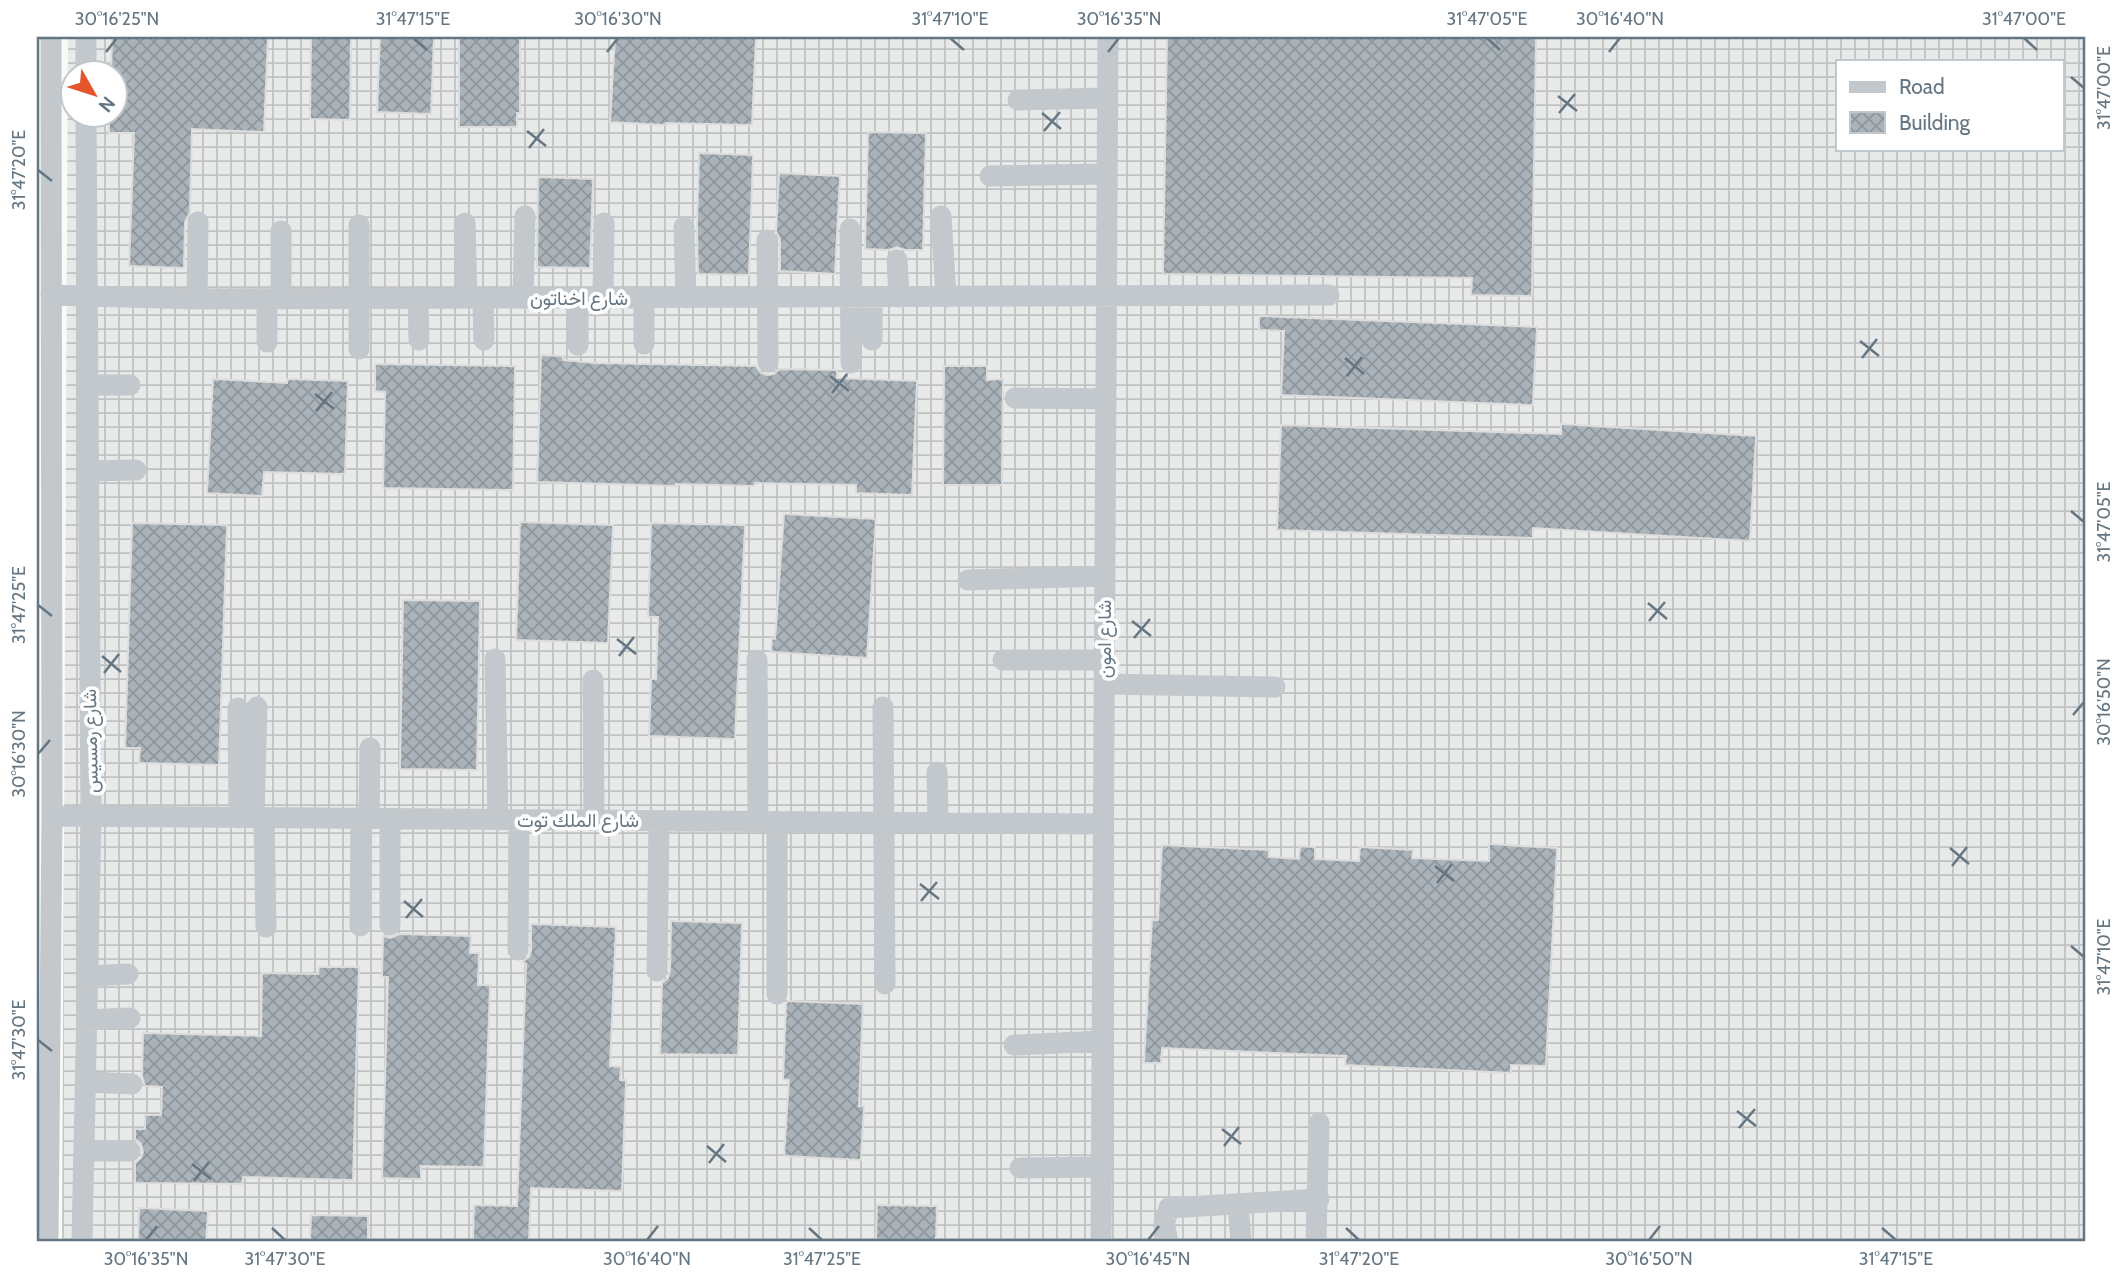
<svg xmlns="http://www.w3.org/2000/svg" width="2123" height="1278" font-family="Cabin,Vazirmatn,sans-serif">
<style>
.industrial{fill:url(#industrial-grid);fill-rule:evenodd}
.building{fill:url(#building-cross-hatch);stroke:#dcdcda;stroke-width:2}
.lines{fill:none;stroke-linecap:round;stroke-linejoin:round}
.minor{stroke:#c3c8cc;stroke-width:21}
.ticks{fill:none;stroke:#657683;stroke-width:2.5}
.labels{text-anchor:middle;stroke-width:7;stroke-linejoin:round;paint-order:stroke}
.street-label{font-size:19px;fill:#657683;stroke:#fff}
.neatline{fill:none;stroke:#657683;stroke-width:2.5}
.ticks-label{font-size:18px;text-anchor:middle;fill:#657683}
</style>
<defs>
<pattern id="industrial-grid" width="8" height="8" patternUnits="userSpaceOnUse" patternTransform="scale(1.75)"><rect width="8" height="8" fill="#e8e9e9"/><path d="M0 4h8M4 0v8" fill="none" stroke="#c0c1c2"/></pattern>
<pattern id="building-cross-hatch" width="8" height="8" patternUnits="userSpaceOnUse" patternTransform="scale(1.75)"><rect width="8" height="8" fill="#aab3b9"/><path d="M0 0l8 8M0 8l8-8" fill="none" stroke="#8e969c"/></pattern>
</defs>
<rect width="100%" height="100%" fill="#fafaf8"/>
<path class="industrial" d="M 68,37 L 2086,37 L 2086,1241 L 62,1241 ZM 1838,61 L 2062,61 L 2062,149 L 1838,149 ZM 74,74 L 116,74 L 116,116 L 74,116 Z"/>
<path class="building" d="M 112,37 L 268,37 L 264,132 L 192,129 L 190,212 L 185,222 L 184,268 L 129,266 L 134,133 L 109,133 L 109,116 L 116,116 L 116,74 L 111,74 Z
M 311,37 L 351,37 L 350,120 L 310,119 Z
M 380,37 L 434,37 L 431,114 L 377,112 Z
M 459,37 L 520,37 L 520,113 L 517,113 L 517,127 L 459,127 Z
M 615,37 L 756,37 L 752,125 L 666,123 L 666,125 L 610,122 Z
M 1167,37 L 1536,37 L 1532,296 L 1471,295 L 1472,278 L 1163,274 Z
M 868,132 L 926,133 L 923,250 L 905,250 L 897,247 L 889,250 L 865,249 Z
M 699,153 L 753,155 L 749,275 L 698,274 L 697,225 Z
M 779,173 L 840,176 L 835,274 L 780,271 L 780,240 L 776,231 Z
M 538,177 L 593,179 L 590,268 L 537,267 Z
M 1259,316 L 1537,327 L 1533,405 L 1281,395 L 1284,331 L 1259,330 Z
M 541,355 L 563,356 L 563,360 L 595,363 L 756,366 L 761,373 L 767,375 L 774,374 L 779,369 L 837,370 L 837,378 L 917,381 L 912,495 L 856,493 L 856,485 L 755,483 L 755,486 L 676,484 L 676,486 L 537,482 Z
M 375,364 L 515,366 L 513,490 L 383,488 L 385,392 L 375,391 Z
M 944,366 L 987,366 L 987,380 L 1003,379 L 1002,485 L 943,485 Z
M 213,379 L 287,383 L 287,379 L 348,381 L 345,474 L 264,472 L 262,496 L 207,493 Z
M 1561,424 L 1756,436 L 1750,541 L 1533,528 L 1533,538 L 1277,530 L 1281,425 L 1561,434 Z
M 784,514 L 876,519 L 867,658 L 771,652 L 772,638 L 775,639 Z
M 520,522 L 613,525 L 608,643 L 516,640 Z
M 132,523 L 227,525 L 219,765 L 139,763 L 140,748 L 125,748 Z
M 651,523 L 745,525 L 735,739 L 649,736 L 651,679 L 656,679 L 658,617 L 648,617 Z
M 403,600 L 480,601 L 477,770 L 400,769 Z
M 1489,844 L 1557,848 L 1546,1066 L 1511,1065 L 1511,1073 L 1345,1065 L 1346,1056 L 1162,1048 L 1161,1063 L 1144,1063 L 1152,920 L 1158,920 L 1162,845 L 1269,850 L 1269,857 L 1299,859 L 1300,846 L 1315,847 L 1315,859 L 1359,861 L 1360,847 L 1413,850 L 1412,858 L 1489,861 Z
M 671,921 L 742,923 L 738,1055 L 660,1054 L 662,983 L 668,978 L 670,971 Z
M 531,924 L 616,927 L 610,1066 L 621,1067 L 620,1080 L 626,1080 L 622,1191 L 531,1188 L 529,1241 L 473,1241 L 474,1205 L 517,1206 L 526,964 L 522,962 L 529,957 L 531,951 Z
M 399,934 L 471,936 L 470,953 L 479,953 L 478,985 L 490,985 L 484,1167 L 421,1166 L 421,1179 L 382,1178 L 388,977 L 382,977 L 383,936 L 391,938 Z
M 319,967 L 359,967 L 353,1180 L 243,1177 L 242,1184 L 135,1183 L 135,1163 L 141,1158 L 143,1152 L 141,1144 L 135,1139 L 135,1129 L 145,1129 L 145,1115 L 161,1115 L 162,1087 L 145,1086 L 142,1076 L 143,1033 L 261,1036 L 262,973 L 318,974 Z
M 788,1001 L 863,1004 L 859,1106 L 864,1106 L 861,1160 L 784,1156 L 789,1080 L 783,1079 L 786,1004 Z
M 877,1205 L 937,1206 L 936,1241 L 876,1241 Z
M 139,1208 L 208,1211 L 206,1241 L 138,1241 Z
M 311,1215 L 368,1216 L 368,1241 L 310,1241 Z"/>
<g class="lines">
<path class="minor" d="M 86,37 L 86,74
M 1018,100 L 1107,98
M 990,176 L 1107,174
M 941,216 L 946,297
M 465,223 L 467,298
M 359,225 L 359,349
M 684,227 L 686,298
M 850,229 L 851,363
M 281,231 L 281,299
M 767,240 L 768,362
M 897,260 L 899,297
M 51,295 L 197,299 L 1329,295
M 872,297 L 872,340
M 418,298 L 419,340
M 483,298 L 484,340
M 523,298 L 525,216
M 578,298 L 578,345
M 603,298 L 604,223
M 644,298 L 644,344
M 197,299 L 198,222
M 267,342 L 267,299
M 87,385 L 130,385
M 1015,398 L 1106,399
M 88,471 L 136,470
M 968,580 L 1105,576
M 495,659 L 498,820
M 757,660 L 758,821
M 1003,660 L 1104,660
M 593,680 L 594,820
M 1104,684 L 1275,687
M 883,707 L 885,984
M 238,708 L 239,818
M 937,772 L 938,823
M 52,816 L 1103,824
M 254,818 L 257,707
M 264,818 L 266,927
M 369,819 L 370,748
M 777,821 L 777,994
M 390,925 L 390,819
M 360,926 L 361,818
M 518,950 L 519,820
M 657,971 L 659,821
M 88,976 L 128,974
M 87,1020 L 130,1018
M 1014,1045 L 1102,1041
M 86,1082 L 132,1084
M 84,1151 L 130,1151
M 1020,1168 L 1102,1167
M 1238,1205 L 1241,1241
M 48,1241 L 52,816 L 51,37
M 82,1241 L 91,817 L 86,116
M 1101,1241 L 1108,37
M 1168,1241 L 1164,1224 L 1169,1208 L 1319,1199
M 1316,1241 L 1319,1123"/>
</g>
<path class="ticks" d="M 413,38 L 427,50M 950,38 L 964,50M 1487,38 L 1500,50M 2024,38 L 2037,50M 106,52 L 117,38M 607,52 L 618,38M 1108,52 L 1119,38M 1609,52 L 1620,38M 2071,77 L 2084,88M 1558,96 L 1577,111M 1042,113 L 1061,129M 1559,113 L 1575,94M 527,131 L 546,146M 1044,131 L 1060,112M 529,148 L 544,129M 38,170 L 52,181M 1860,341 L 1879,356M 1345,358 L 1364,374M 1862,358 L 1877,339M 830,376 L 849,391M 1347,376 L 1362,357M 832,393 L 847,374M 315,394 L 334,409M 316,411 L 332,392M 2071,511 L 2084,522M 1648,603 L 1667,619M 38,605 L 52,616M 1132,621 L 1151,636M 1649,621 L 1665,602M 1134,638 L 1150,619M 617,639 L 636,654M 102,656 L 121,672M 619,656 L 634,637M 104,673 L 119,654M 2073,715 L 2084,702M 38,754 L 50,740M 1950,848 L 1969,864M 1435,866 L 1454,881M 1952,866 L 1967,847M 1437,883 L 1452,864M 920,884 L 939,899M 404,901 L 423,917M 921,901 L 937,882M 406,918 L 422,899M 2071,946 L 2084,957M 38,1040 L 52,1051M 1737,1111 L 1756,1126M 1739,1128 L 1755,1109M 1222,1129 L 1241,1144M 707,1146 L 726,1162M 1224,1146 L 1239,1127M 709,1163 L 724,1144M 192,1164 L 211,1179M 194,1181 L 209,1162M 272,1228 L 285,1240M 809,1228 L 822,1240M 1346,1228 L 1359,1240M 1882,1228 L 1896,1240M 146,1240 L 157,1226M 647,1240 L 658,1226M 1148,1240 L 1159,1226M 1649,1240 L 1660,1226"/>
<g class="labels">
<g class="street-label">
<text x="579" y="305">شارع اخناتون</text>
<text transform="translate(1104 639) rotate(-90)" y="7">شارع امون</text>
<text transform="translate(90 741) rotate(-91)" y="7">شارع رمسيس</text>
<text x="578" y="827">شارع الملك توت</text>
</g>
</g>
<rect width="2123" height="1278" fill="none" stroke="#ffffff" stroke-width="77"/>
<rect x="1836" y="60" width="228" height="91" fill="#ffffff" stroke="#c1c8cd" stroke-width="2"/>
<rect x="1850" y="82" width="35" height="10" fill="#c3c8cc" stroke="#c1c8cd" stroke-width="2"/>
<text x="1899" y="94" font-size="21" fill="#657683">Road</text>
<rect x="1850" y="112" width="35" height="21" fill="url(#building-cross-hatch)" stroke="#c1c8cd" stroke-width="2"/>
<text x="1899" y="130" font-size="21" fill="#657683">Building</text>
<g transform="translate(94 94) rotate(129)"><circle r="33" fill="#ffffff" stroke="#c1c8cd" stroke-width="2"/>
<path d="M0-5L12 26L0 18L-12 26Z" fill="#e4572e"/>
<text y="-10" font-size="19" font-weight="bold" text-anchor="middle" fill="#657683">N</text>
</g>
<rect x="38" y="38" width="2046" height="1202" class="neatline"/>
<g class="ticks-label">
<text x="117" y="25">30°16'25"N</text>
<text x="413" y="25">31°47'15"E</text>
<text x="618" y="25">30°16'30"N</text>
<text x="950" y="25">31°47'10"E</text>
<text x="1119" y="25">30°16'35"N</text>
<text x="1487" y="25">31°47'05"E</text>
<text x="1620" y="25">30°16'40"N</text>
<text x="2024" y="25">31°47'00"E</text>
<text transform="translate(2104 88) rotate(-90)" y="6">31°47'00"E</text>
<text transform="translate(19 170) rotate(-90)" y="6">31°47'20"E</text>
<text transform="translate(2104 522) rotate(-90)" y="6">31°47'05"E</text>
<text transform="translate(19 605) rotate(-90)" y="6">31°47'25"E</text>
<text transform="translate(2104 702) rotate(-90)" y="6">30°16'50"N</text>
<text transform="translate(19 754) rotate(-90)" y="6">30°16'30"N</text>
<text transform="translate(2104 957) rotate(-90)" y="6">31°47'10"E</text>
<text transform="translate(19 1040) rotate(-90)" y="6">31°47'30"E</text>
<text x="146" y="1265">30°16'35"N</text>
<text x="285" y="1265">31°47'30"E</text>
<text x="647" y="1265">30°16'40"N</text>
<text x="822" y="1265">31°47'25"E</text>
<text x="1148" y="1265">30°16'45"N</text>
<text x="1359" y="1265">31°47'20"E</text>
<text x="1649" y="1265">30°16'50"N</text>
<text x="1896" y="1265">31°47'15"E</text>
</g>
</svg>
